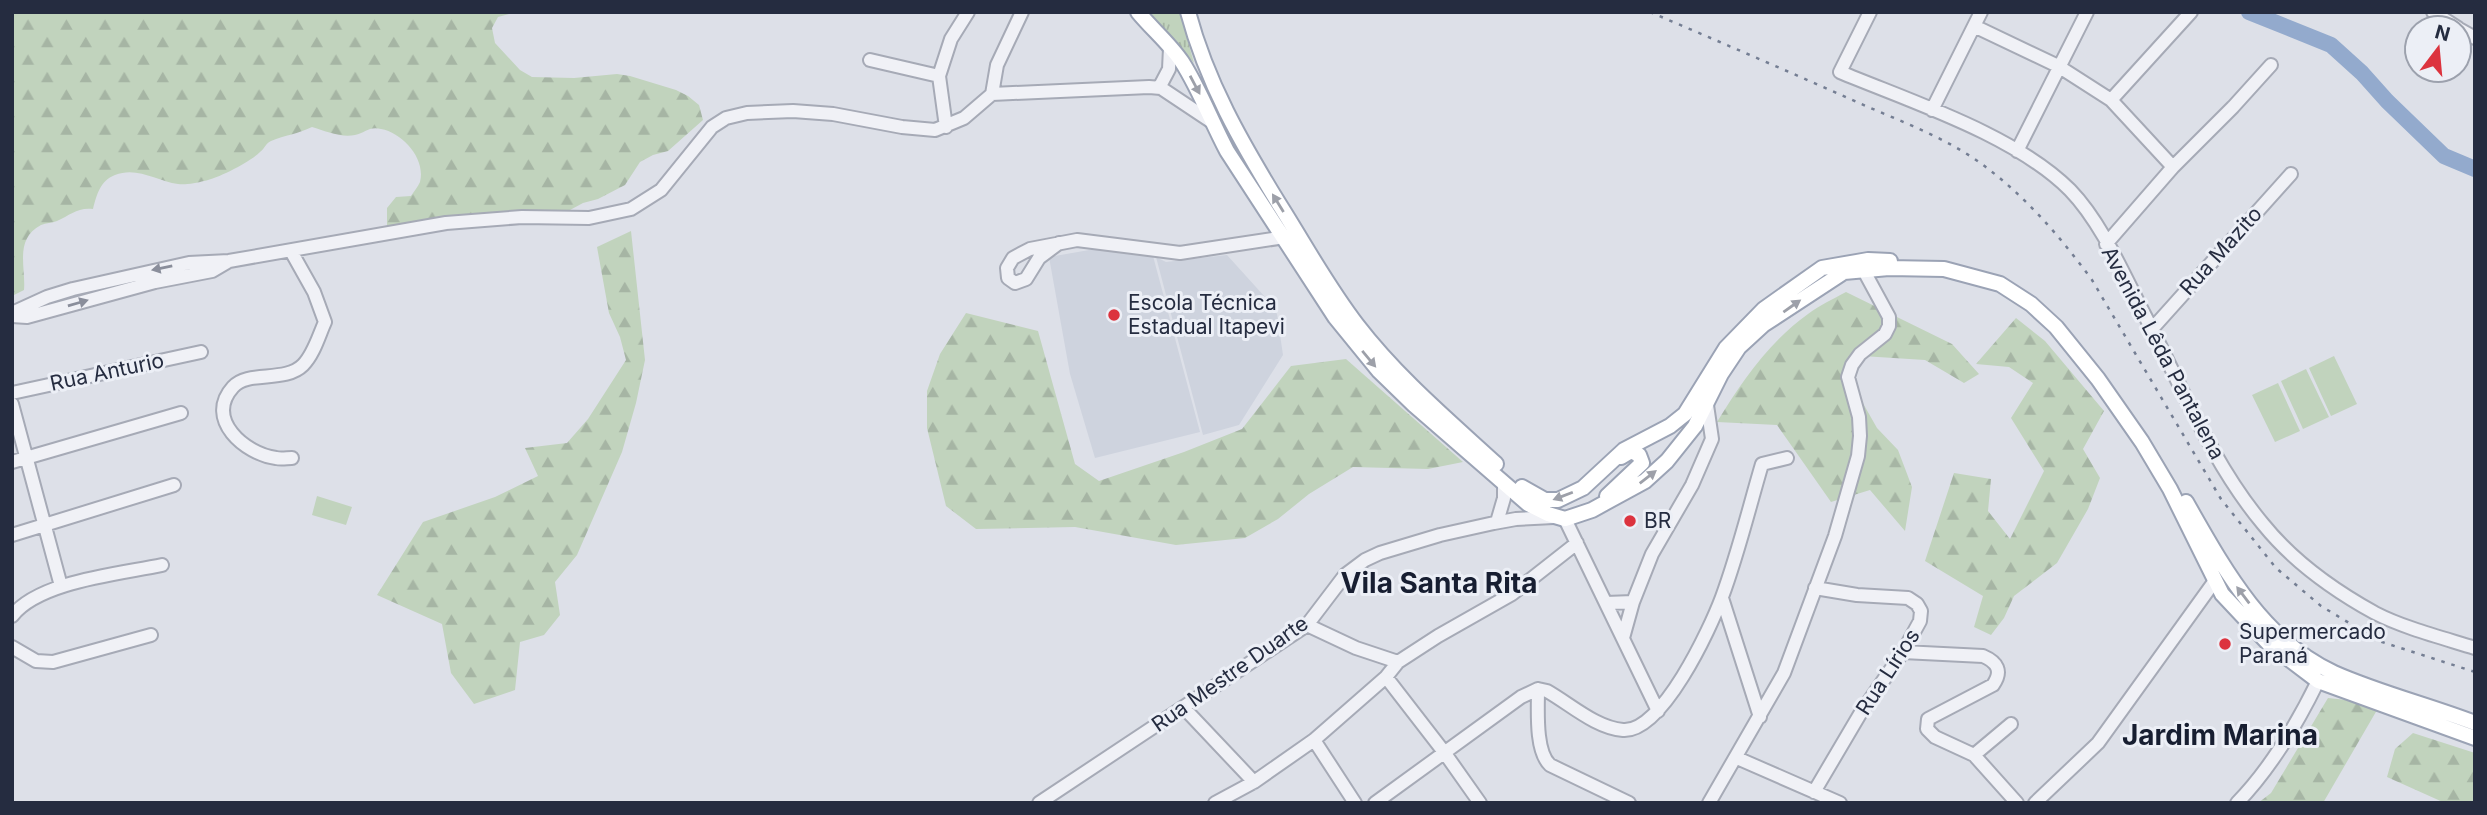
<svg xmlns="http://www.w3.org/2000/svg" width="2487" height="815" font-family="Inter,sans-serif">
<style>
.built{fill:#ced3de}
.grass{fill:url(#grass-tufts)}
.forest{fill:url(#forest-firs)}
.pitch{fill:#c1d3bd}
.lines{fill:none;stroke-linecap:round;stroke-linejoin:round}
.river{stroke:#93aacd;stroke-width:16}
.minor-casing{stroke:#a6aab6;stroke-width:16}
.major-casing{stroke:#9ba3b5;stroke-width:18}
.minor{stroke:#f0f1f6;stroke-width:12}
.major{stroke:#fff;stroke-width:14}
.rail{stroke:#747e93;stroke-width:2.5;stroke-dasharray:3.5 7;stroke-linecap:butt}
.oneway{fill:#9da0a9}
.oneway2{fill:#8a8e9b}
.poi-dot{fill:#dc333e;stroke:#eceff6;stroke-width:2.5}
.labels{text-anchor:middle;stroke-width:6;stroke-linejoin:round;paint-order:stroke}
.street-label{font-size:21px;fill:#252c40;stroke:#eceff6}
.poi-label{font-size:21px;fill:#252c40;stroke:#eceff6;text-anchor:start}
.district-label{font-size:28px;font-weight:bold;fill:#171e31;stroke:#eceff6}
</style>
<defs>
<pattern id="grass-tufts" width="24" height="20" patternUnits="userSpaceOnUse" patternTransform="scale(1.75)"><rect width="24" height="20" fill="#c1d3bd"/><path d="M3 7l-1-3M5 7V3M7 7l1-3M15 17l-1-3M17 17v-4M19 17l1-3" fill="none" stroke="#a6b5a4"/></pattern>
<pattern id="forest-firs" width="22" height="20" patternUnits="userSpaceOnUse" patternTransform="scale(1.75)"><rect width="22" height="20" fill="#c1d3bd"/><path d="M5 1l3.5 6h-7zM16 11l3.5 6h-7z" fill="#a6b5a4"/></pattern>
</defs>
<rect width="100%" height="100%" fill="#dde0e8"/>
<path class="built" d="M 1095,249 L 1153,256 L 1200,432 L 1095,458 L 1070,374 L 1049,257 Z
M 1227,255 L 1265,297 L 1277,314 L 1283,355 L 1239,425 L 1203,435 L 1156,257 L 1166,262 Z"/>
<path class="grass" d="M 1148,12 L 1180,12 L 1194,63 Z"/>
<path class="forest" d="M 12,12 L 516,12 L 498,17 L 492,28 L 495,43 L 520,70 L 532,77 L 574,78 L 617,74 L 630,76 L 676,90 L 688,96 L 699,105 L 703,120 L 668,151 L 653,155 L 640,162 L 625,185 L 598,199 L 583,203 L 570,210 L 387,229 L 387,208 L 396,197 L 411,196 C 414,191 418,187 420,182 C 426,159 403,133 381,129 C 369,126 365,133 355,135 C 341,138 325,131 312,127 C 298,134 285,135 271,141 C 266,143 265,148 260,152 C 250,162 219,178 204,181 C 197,183 185,185 178,184 C 157,181 137,166 115,175 C 100,181 97,194 93,209 C 78,207 70,215 57,221 C 52,223 46,223 41,225 C 14,239 26,267 24,290 L 12,296 Z
M 631,231 L 645,360 L 636,403 L 622,452 L 577,555 L 555,582 L 560,615 L 544,635 L 520,642 L 515,690 L 474,704 L 451,673 L 442,624 L 377,595 L 423,522 L 495,497 L 538,476 L 525,448 L 567,443 L 588,419 L 626,360 L 620,337 L 609,313 L 597,247 Z
M 1846,292 L 1952,344 L 1979,374 L 1964,383 L 1925,360 L 1862,356 L 1852,384 L 1877,428 L 1898,450 L 1912,487 L 1905,531 L 1870,490 L 1831,502 L 1777,425 L 1717,422 C 1742,381 1769,342 1808,314 C 1820,305 1833,299 1846,292 Z
M 966,313 L 1038,331 L 1075,464 L 1099,481 L 1184,452 L 1242,429 L 1291,366 L 1346,359 L 1463,462 L 1428,469 L 1353,467 L 1309,494 L 1278,519 L 1245,538 L 1176,545 L 1075,527 L 976,529 L 946,506 L 927,428 L 927,391 L 940,354 Z
M 2016,318 L 2045,341 L 2104,411 L 2083,449 L 2100,478 L 2088,509 L 2057,563 L 2014,596 L 2004,618 L 1991,635 L 1974,627 L 1983,596 L 1925,561 L 1954,473 L 1991,479 L 1988,511 L 2010,539 L 2044,471 L 2011,418 L 2033,383 L 2009,367 L 1976,364 Z
M 2328,698 L 2356,701 L 2377,710 L 2323,803 L 2258,803 L 2271,793 Z
M 2413,733 L 2475,753 L 2475,803 L 2445,803 L 2387,777 L 2395,749 Z"/>
<path class="pitch" d="M 2334,356 L 2357,404 L 2331,416 L 2309,368 Z
M 2306,369 L 2329,417 L 2303,429 L 2281,381 Z
M 2278,383 L 2300,431 L 2275,442 L 2252,395 Z
M 317,496 L 352,507 L 346,525 L 312,515 Z"/>
<g class="lines">
<path class="river" d="M 2249,12 L 2331,45 L 2362,73 L 2387,101 L 2444,156 L 2475,169"/>
<defs>
<path id="minor" d="M 1870,12 L 1840,72 C 1912,102 2015,135 2070,190 C 2101,222 2123,273 2143,312 C 2181,384 2211,462 2263,524 C 2292,560 2335,591 2375,613 C 2404,628 2443,638 2475,648
M 2433,12 L 2458,28
M 1974,26 L 2058,66 L 2111,100 L 2173,167
M 2459,29 L 2475,38
M 870,60 L 939,76
M 1159,88 L 1169,69 L 1170,48
M 992,94 L 997,65 L 1022,12
M 2111,100 L 2191,12
M 1932,110 L 1981,12
M 946,127 L 939,76 L 951,39 L 968,12
M 2017,151 L 2087,12
M 1059,243 L 1039,258 L 1026,279 L 1015,283 L 1008,278 L 1007,268 L 1013,258 L 1030,249 L 1077,240 L 1180,253 L 1285,237
M 2106,244 L 2173,167 L 2233,107 L 2271,65
M 291,251 L 314,292 L 325,322 C 319,335 314,354 303,365 C 285,383 248,370 233,387 C 204,419 245,454 276,458 C 281,459 287,458 292,458
M 12,313 L 47,297 L 73,289 L 189,263 L 229,261 L 446,223 L 522,217 L 589,218 L 631,209 L 661,190 L 712,127 L 726,118 L 747,113 L 793,111 L 833,114 L 902,127 L 935,130 L 964,118 L 992,94 L 1149,87 L 1161,88 L 1212,122
M 12,316 L 27,317 L 155,282 L 212,271 L 229,261
M 2152,329 L 2291,174
M 12,393 L 201,352
M 12,404 L 61,586
M 12,462 L 181,413
M 1565,519 L 1658,711
M 1497,522 L 1504,498 L 1504,484
M 12,535 L 174,485
M 1722,598 L 1760,717
M 1606,603 L 1633,602
M 12,616 C 39,581 120,574 162,565
M 1307,625 L 1356,648 L 1398,662
M 1623,638 L 1633,602 L 1652,554 L 1692,485 L 1712,439 L 1707,405
M 12,647 L 36,661 L 53,662 L 151,635
M 1903,652 L 1983,656 C 1997,662 2003,671 1993,685 L 1928,719 L 1927,729 L 1935,737 L 1974,755 L 2017,803
M 1386,677 L 1444,752 L 1480,803
M 1538,689 C 1538,710 1535,751 1550,765 L 1629,803
M 1184,708 L 1254,782
M 1314,740 L 1355,803
M 1974,755 L 2011,724
M 1737,758 L 1840,803
M 1814,792 L 1860,714 L 1903,652 L 1920,621 L 1921,611 L 1917,604 L 1908,598 L 1857,595 L 1815,588
M 1039,803 L 1307,625 L 1345,575 L 1365,560 L 1380,553 L 1440,535 L 1494,523 L 1516,519 L 1554,517
M 1215,803 L 1254,782 L 1314,740 L 1386,677 L 1398,662 L 1438,636 L 1512,594 L 1577,543
M 1375,803 L 1521,697 L 1538,689 L 1547,691 C 1570,704 1596,728 1623,730 C 1662,733 1710,629 1722,597 C 1738,554 1749,508 1762,464 L 1787,458
M 1709,803 L 1784,673 L 1835,536 L 1858,456 L 1860,436 L 1859,417 L 1848,377 L 1852,365 L 1860,354 L 1885,334 L 1889,326 L 1889,317 L 1864,271
M 2035,803 L 2098,743 L 2214,582
M 2237,803 C 2271,768 2297,724 2318,681"/>
<path id="major" d="M 1138,12 C 1152,29 1170,44 1182,62 C 1200,90 1211,121 1227,151 L 1335,317 L 1379,371 L 1414,405 L 1528,504 L 1548,514 L 1565,519 L 1592,510 L 1645,481 L 1667,461 L 1695,426 L 1721,374 L 1739,347 L 1763,325 L 1844,272 L 1889,268 L 1944,269 L 2000,284 L 2031,304 L 2056,327 L 2098,379 L 2142,442 L 2170,489 L 2222,594 L 2269,644 L 2318,681 L 2475,738
M 1188,12 C 1207,83 1241,142 1279,204 C 1305,245 1327,286 1357,325 C 1397,377 1448,420 1496,464
M 1522,487 L 1545,500 L 1558,500 L 1583,488 L 1624,450 L 1670,426 L 1685,414 L 1726,348 L 1764,309 L 1822,268 L 1868,260 L 1890,261
M 1607,496 L 1642,463 L 1639,455 L 1631,451 L 1621,457
M 2186,502 C 2223,567 2262,640 2334,673 C 2379,693 2428,705 2475,723"/>
</defs>
<use href="#minor" class="minor-casing"/>
<use href="#major" class="major-casing"/>
<use href="#minor" class="minor"/>
<use href="#major" class="major"/>
<path class="rail" d="M 1650,12 C 1720,42 1790,72 1859,103 C 1902,122 1950,139 1987,168 C 2028,199 2062,239 2092,280 L 2221,499 L 2276,568 L 2321,606 L 2379,641 L 2475,672"/>
</g>
<defs><path id="oneway-solid" d="M-6-.8H1V-3.2L6.5 0L1 3.2V.8H-6Z" transform="scale(1.75)"/></defs>
<g class="oneway">
<use href="#oneway-solid" transform="translate(1195 85) rotate(62)"/>
<use href="#oneway-solid" transform="translate(1278 203) rotate(-122)"/>
<use href="#oneway-solid" transform="translate(1792 306) rotate(-35)"/>
<use href="#oneway-solid" transform="translate(1369 359) rotate(50)"/>
<use href="#oneway-solid" transform="translate(1648 477) rotate(-38)"/>
<use href="#oneway-solid" transform="translate(1563 496) rotate(159)"/>
<use href="#oneway-solid" transform="translate(2243 595) rotate(-127)"/>
</g>
<g class="oneway2">
<use href="#oneway-solid" transform="translate(162 268) rotate(168)"/>
<use href="#oneway-solid" transform="translate(78 303) rotate(-16)"/>
</g>
<g class="poi-dot">
<circle cx="1114" cy="315" r="7"/>
<circle cx="1630" cy="521" r="7"/>
<circle cx="2225" cy="644" r="7"/>
</g>
<g class="labels">
<g class="street-label">
<text transform="translate(2221 251) rotate(-48)" y="7">Rua Mazito</text>
<text transform="translate(2163 353) rotate(62)" y="7">Avenida Lêda Pantalena</text>
<text transform="translate(107 372) rotate(-12)" y="7">Rua Anturio</text>
<text transform="translate(1888 672) rotate(-57)" y="7">Rua Lírios</text>
<text transform="translate(1230 674) rotate(-35)" y="7">Rua Mestre Duarte</text>
</g>
<g class="poi-label">
<text x="1128" y="310">Escola Técnica<tspan x="1128" dy="24">Estadual Itapevi</tspan></text>
<text x="1644" y="528">BR</text>
<text x="2239" y="639">Supermercado<tspan x="2239" dy="24">Paraná</tspan></text>
</g>
<g class="district-label">
<text x="1439" y="593">Vila Santa Rita</text>
<text x="2220" y="745">Jardim Marina</text>
</g>
</g>
<rect width="2487" height="815" fill="none" stroke="#252c40" stroke-width="28"/>
<g transform="translate(2438 49) rotate(16)"><circle r="33" fill="#eceff6" stroke="#9ca1ad" stroke-width="2"/>
<path d="M0-5L12 26L0 18L-12 26Z" fill="#dc333e"/>
<text y="-10" font-size="19" font-weight="bold" text-anchor="middle" fill="#252c40">N</text>
</g>
</svg>
